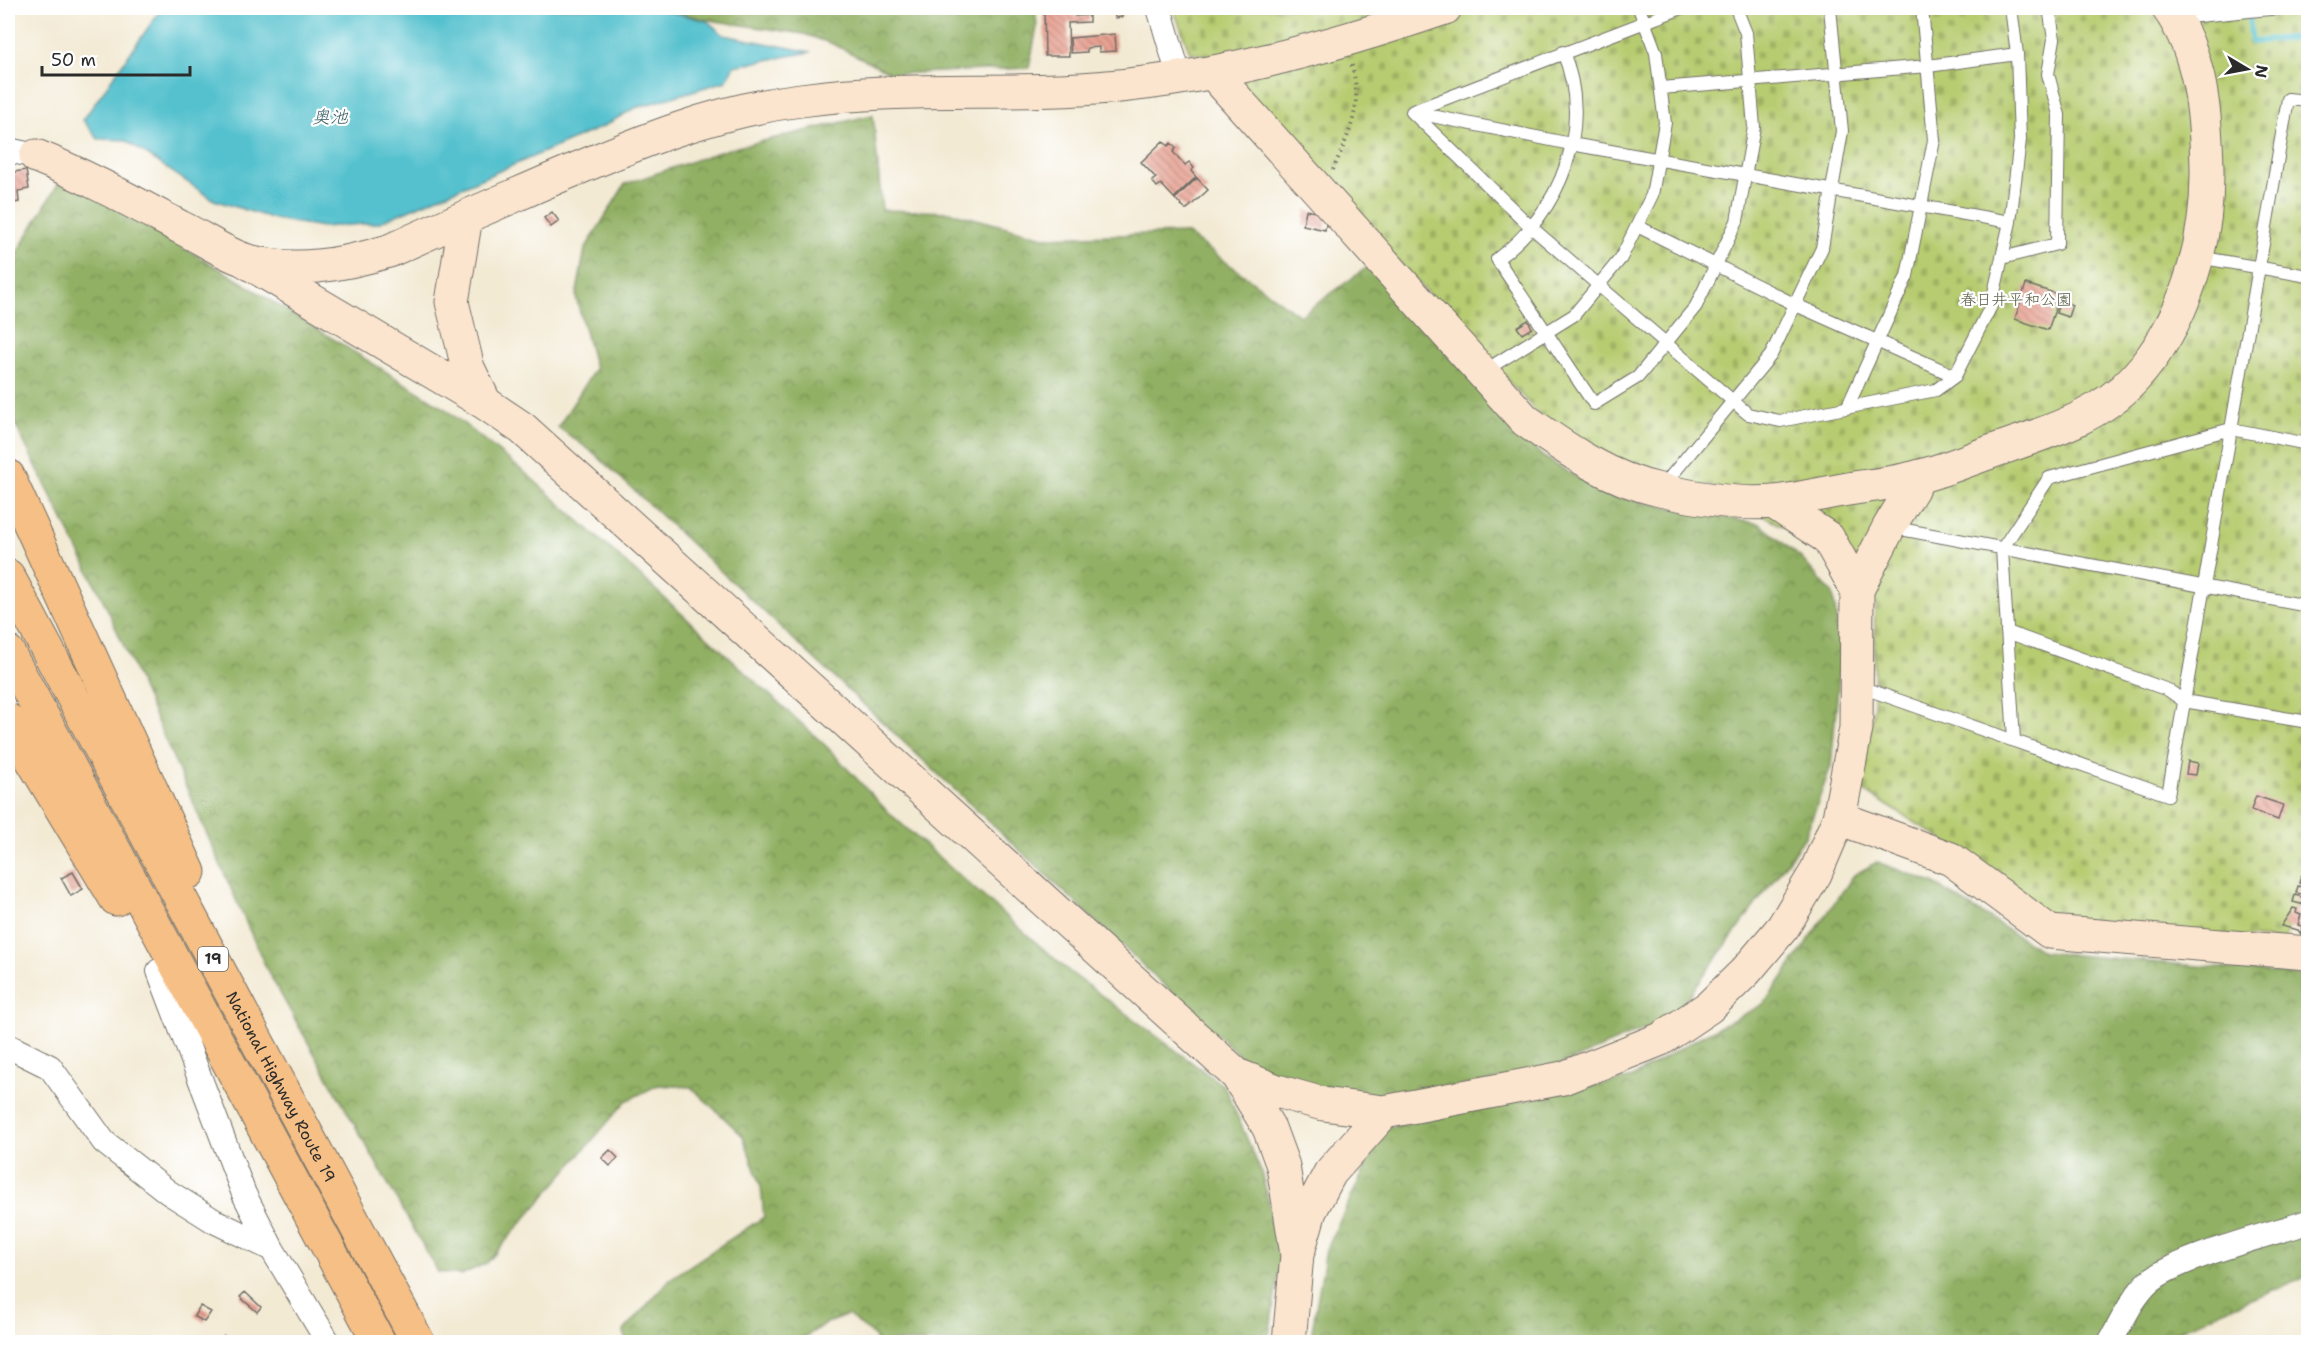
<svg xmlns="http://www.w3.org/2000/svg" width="2316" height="1350" font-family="'Shantell Sans','Klee One',sans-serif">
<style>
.forest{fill:url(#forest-crowns);stroke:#5e6e47;stroke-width:1.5}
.cemetery{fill:url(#cemetery-stones);stroke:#717c4e;stroke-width:1.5}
.water{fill:#55c1ce;stroke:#40767c;stroke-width:1.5}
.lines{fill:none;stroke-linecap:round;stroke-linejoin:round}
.stream{stroke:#55c1ce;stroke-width:6}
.building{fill:url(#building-back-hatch)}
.lane-casing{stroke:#716e66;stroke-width:14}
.street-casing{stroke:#716e66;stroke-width:26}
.secondary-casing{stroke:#716e66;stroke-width:35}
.highway-casing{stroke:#716e66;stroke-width:35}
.path{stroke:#716e66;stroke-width:4;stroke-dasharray:1.5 4.5;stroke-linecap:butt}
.lane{stroke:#fff;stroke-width:12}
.street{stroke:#fff;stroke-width:24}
.secondary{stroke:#fbe5cf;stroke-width:33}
.highway{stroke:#f5bf86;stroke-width:33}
.labels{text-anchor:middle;stroke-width:4.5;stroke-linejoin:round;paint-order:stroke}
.shield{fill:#fff;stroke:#6b6b6b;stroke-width:1.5}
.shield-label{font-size:15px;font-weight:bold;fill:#2b2b2b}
.park-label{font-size:16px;fill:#555b40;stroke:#fff}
.street-label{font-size:16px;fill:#2b2b2b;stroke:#fff}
.water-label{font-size:18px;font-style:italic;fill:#3a6064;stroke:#fff}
</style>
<defs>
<pattern id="forest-crowns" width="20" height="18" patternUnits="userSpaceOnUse" patternTransform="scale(1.5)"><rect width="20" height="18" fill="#91b063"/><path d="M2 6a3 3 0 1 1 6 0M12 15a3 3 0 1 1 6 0" fill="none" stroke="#778f52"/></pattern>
<pattern id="cemetery-stones" width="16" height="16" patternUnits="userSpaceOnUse" patternTransform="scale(1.5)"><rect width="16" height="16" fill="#b7cc71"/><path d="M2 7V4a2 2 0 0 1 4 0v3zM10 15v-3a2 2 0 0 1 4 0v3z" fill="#9eaf62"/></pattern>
<pattern id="building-back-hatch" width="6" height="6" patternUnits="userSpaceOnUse" patternTransform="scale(1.5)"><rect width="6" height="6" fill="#e8a192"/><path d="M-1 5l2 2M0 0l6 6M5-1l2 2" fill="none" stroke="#bc8377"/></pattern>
</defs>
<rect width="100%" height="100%" fill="#fff"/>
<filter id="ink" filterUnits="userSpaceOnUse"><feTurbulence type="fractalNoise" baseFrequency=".0167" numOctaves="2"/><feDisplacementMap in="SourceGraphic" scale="12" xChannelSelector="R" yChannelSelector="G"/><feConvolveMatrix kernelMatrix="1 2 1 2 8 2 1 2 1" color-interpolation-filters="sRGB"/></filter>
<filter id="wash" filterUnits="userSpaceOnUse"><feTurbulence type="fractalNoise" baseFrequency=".008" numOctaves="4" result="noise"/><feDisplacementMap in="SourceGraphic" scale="24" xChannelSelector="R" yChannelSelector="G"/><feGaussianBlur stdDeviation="1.35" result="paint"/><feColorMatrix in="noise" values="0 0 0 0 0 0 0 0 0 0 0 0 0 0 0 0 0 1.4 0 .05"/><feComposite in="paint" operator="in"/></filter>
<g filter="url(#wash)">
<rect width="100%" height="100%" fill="#f3ead4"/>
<path class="forest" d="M 663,8 L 1035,8 L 1037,27 L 1029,68 L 893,74 L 833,44 L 804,34 L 702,19 Z
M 873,115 L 882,210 L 950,212 L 1044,237 L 1186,233 L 1300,316 L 1369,266 L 1542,456 L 1605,495 L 1760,524 L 1801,558 L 1833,594 L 1841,652 L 1831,766 L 1805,837 L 1674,1016 L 1552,1069 L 1377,1102 L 1310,1089 L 1251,1066 L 595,454 L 558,427 L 595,369 L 576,297 L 585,249 L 625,184 L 725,150 Z
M 62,177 L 230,275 L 443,407 L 529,476 L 635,571 L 827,747 L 886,810 L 954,871 L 1070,972 L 1225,1087 L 1261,1172 L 1282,1253 L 1268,1342 L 876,1342 L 875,1337 L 848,1315 L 827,1323 L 796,1342 L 626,1342 L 624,1331 L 670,1279 L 764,1217 L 761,1187 L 743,1136 L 691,1087 L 658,1085 L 626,1101 L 487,1263 L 461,1275 L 438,1272 L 267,970 L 106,606 L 8,410 L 8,268 Z
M 1877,862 L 1933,883 L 2043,952 L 2308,976 L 2308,1276 L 2221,1311 L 2155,1342 L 1310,1342 L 1326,1250 L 1384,1128 L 1629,1079 L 1698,1038 L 1764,1004 L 1854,875 Z"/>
<path class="cemetery" d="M 1173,8 L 2308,8 L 2308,879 L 2284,940 L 2054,922 L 1955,847 L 1861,789 L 1874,707 L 1875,582 L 1718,488 L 1653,478 L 1604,458 L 1542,418 L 1213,58 L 1190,52 Z"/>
<path class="water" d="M 162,8 L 654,8 L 707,21 L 724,35 L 811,52 L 734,66 L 726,81 L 635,108 L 602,127 L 378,223 L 322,227 L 274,219 L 214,200 L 125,140 L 98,139 L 83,120 Z"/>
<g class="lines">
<path class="stream" d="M 2248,9 L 2252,42 L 2308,36"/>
</g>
<g id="blocks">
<path class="building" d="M 1044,8 L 1085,8 L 1085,12 L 1075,12 L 1075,16 L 1089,15 L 1089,22 L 1068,23 L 1069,56 L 1045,56 Z
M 1114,8 L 1121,8 L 1122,17 L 1115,18 Z
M 1115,34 L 1116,51 L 1099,52 L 1099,47 L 1087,48 L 1087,52 L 1071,53 L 1070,38 Z
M 1163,141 L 1168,146 L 1171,143 L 1176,148 L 1173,152 L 1185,165 L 1189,162 L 1194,168 L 1191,171 L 1196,177 L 1174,198 L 1161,184 L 1157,187 L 1152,181 L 1156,178 L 1141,162 Z
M 26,170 L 29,189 L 18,191 L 19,202 L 13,203 L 14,208 L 8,208 L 8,173 Z
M 1197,178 L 1208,190 L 1186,210 L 1175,199 Z
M 1306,210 L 1328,215 L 1325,230 L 1303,225 Z
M 552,212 L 559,221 L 551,227 L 544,218 Z
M 2026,284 L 2060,295 L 2048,330 L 2015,319 Z
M 2060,300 L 2072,305 L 2068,317 L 2056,313 Z
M 1528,320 L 1532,328 L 1522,334 L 1517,327 Z
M 2188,761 L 2198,763 L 2196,775 L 2186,774 Z
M 2256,796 L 2283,805 L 2278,820 L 2251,810 Z
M 73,872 L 83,889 L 71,896 L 61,878 Z
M 2301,876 L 2308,878 L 2308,886 L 2299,883 Z
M 2298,886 L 2308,888 L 2308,895 L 2296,893 Z
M 2295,895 L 2308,899 L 2308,906 L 2293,902 Z
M 2293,908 L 2297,909 L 2296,913 L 2301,915 L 2298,925 L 2302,926 L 2301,934 L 2298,930 L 2281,926 Z
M 610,1150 L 618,1158 L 610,1166 L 602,1158 Z
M 245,1292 L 261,1307 L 257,1312 L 240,1297 Z
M 200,1306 L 211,1312 L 204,1322 L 194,1316 Z
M 224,1336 L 239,1342 L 221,1342 Z"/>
</g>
</g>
<g filter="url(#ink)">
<use href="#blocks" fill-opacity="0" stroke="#716e66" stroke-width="1.5"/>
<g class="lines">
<defs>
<path id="lane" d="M 2177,18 L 2280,8
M 1563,52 C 1594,128 1561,212 1497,259 L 1594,404 L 1638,377 L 1696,306 L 1737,221 L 1754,127 L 1746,33 L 1736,8
M 1661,88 L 1928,66 L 2017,54
M 1413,111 L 1682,8
M 1412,112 L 1531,227 L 1748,414 L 1780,421 L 1936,390 L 1955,376 L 1991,306 L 2010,222 L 2020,140 L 2017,54 L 2011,8
M 1412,112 L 1571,144 L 2010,222
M 1637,226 L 1796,305 L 1955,376
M 2198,257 L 2308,276
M 2002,258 L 2057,244 L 2059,115 L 2048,74 L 2054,39 L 2049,8
M 1497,363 L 1574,315 L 1621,258 L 1652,195 L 1665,123 L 1656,53 L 1639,8
M 1847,408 L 1907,276 L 1934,140 L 1922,8
M 1662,487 L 1771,355 L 1822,248 L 1842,131 L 1830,8
M 1890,527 L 2308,606
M 2007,632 L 2168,690 L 2184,701 L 2308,722
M 1858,686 L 2168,795 L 2288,99 L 2308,101
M 2014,740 L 2002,549 L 2049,478 L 2231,429 L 2308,444"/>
<path id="street" d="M 1159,8 L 1180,79
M 8,150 L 36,156
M 159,971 L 244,1194 L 272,1249
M 8,1046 L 50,1067 L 104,1142 L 168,1192 L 214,1221 L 272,1249 L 328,1342
M 2110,1342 C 2122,1322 2132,1297 2150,1281 C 2177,1258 2271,1234 2308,1222"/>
<path id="secondary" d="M 1212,72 L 1525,420 C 1567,450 1609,479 1660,490 C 1695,498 1738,505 1775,502 C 1799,499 1824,493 1848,489 C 1872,485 1897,483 1920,476 C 1949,469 1977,456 2005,447 C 2051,431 2100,416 2134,379 C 2185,324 2208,243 2207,169 C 2206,115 2201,53 2168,8
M 36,156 C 86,176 133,202 180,227 C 201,237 223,253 245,260 C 294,274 342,265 389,251 C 444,226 500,202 555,178 C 637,143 712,111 801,100 C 893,87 988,94 1081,89 C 1205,82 1328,48 1445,8
M 466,217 L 452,302 L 468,368 L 485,403
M 244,260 L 485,403 L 522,428 L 1237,1075 L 1277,1091 L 1323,1104 L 1384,1112 L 1563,1078 L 1661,1039 L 1709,1007 L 1746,971 L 1783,927 L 1815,874 L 1839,818 L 1856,728 L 1857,590 L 1889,527 L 1920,476
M 1773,502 L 1828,538 L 1857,590
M 1839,818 L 1951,859 L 2050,932 L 2308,953
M 1237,1075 L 1269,1128 L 1283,1166 L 1297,1255 L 1289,1342
M 1299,1249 L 1310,1211 L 1330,1173 L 1384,1112"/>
<g id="highway">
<path d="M 8,476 L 189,872"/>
<path id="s1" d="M 8,576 L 418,1342"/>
<path d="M 8,652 L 379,1342"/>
<path d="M 8,720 L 116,899"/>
</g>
</defs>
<use href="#lane" class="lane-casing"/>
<use href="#street" class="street-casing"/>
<use href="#secondary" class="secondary-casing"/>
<use href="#highway" class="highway-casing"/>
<path class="path" d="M 1333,170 C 1350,130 1364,107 1351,63"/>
<use href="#lane" class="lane"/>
<use href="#street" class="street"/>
<use href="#secondary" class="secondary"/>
<use href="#highway" class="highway"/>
</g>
</g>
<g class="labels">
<rect class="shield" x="198" y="947" width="30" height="24" rx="4.5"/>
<g class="shield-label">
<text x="213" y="964">19</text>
</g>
<g class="park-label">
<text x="2016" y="305">春日井平和公園</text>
</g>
<g class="street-label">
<text dy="6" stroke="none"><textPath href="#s1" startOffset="579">National Highway Route 19</textPath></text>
</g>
<g class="water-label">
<text x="330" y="123">奥池</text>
</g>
</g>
<rect width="2316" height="1350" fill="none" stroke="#fff" stroke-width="30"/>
<g transform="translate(2247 69) rotate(100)" stroke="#ffffff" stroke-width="4.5" paint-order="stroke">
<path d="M0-4.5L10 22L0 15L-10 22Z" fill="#2b2b2b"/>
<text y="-9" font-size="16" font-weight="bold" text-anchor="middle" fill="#2b2b2b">N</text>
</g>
<path d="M42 66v9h148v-9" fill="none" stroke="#2b2b2b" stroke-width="3"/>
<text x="51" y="66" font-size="18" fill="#2b2b2b" stroke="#ffffff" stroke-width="4.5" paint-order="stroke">50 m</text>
</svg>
